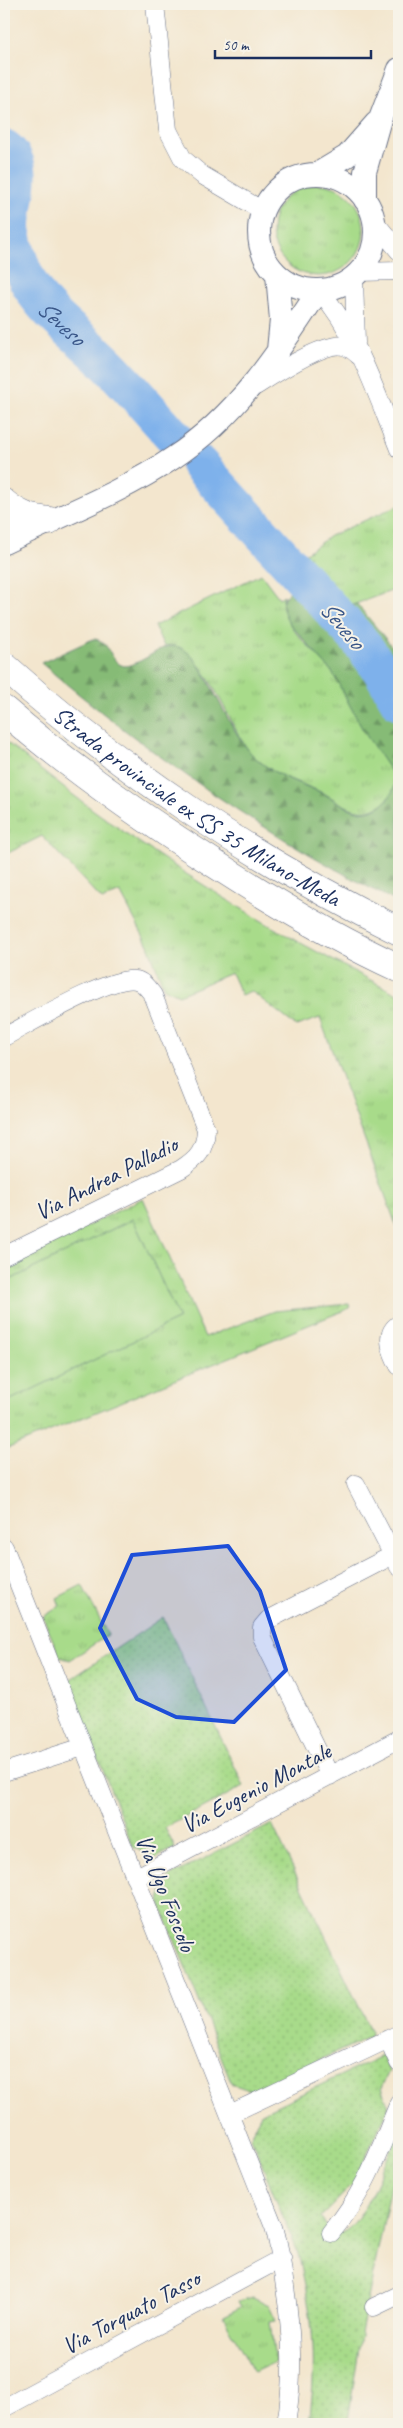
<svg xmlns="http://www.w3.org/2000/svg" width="403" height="2428" font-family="Caveat,sans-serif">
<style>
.grass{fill:url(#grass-tufts);stroke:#628574}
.forest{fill:url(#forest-firs);stroke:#50756a}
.park{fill:url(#park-dots);stroke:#628574}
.garden{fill:#a8db8a;stroke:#628574}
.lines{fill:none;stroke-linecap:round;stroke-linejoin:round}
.river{stroke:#7eb1eb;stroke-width:38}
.minor-casing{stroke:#676f85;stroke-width:19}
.tertiary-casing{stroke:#676f85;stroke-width:24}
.trunk-casing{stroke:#676f85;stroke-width:29}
.minor{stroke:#fff;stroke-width:18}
.tertiary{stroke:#fff;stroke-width:22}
.trunk{stroke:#fff;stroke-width:28}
.marked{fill:#1d4ed8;fill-opacity:0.2;stroke:#1d4ed8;stroke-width:4;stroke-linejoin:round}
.labels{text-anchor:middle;stroke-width:4;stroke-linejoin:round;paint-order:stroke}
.street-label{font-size:24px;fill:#1b2f5e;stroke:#f7f3e8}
.water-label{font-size:25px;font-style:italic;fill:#395688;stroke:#f7f3e8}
</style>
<defs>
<pattern id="grass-tufts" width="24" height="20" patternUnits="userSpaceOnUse" patternTransform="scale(1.25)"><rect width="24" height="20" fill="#a8db8a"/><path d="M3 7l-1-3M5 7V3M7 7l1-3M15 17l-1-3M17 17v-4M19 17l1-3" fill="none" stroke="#90bc7a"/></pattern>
<pattern id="forest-firs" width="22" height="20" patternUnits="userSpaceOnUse" patternTransform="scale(1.25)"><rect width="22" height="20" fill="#86bb76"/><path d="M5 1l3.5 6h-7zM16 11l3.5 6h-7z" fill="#6d9864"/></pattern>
<pattern id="park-dots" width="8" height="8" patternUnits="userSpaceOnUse" patternTransform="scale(1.25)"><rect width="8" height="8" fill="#a8db8a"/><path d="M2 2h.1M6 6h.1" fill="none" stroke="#90bc7a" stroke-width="1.8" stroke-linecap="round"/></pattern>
</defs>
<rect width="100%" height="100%" fill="#f7f3e8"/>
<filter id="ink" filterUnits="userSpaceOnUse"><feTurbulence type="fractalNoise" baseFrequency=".02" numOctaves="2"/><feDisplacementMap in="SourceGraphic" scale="10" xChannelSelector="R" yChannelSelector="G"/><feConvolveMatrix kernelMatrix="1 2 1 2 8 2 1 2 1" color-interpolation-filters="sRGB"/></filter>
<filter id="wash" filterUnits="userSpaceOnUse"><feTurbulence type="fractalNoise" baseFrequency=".0096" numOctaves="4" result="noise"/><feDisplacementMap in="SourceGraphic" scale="20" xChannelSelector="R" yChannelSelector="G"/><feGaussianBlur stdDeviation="1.12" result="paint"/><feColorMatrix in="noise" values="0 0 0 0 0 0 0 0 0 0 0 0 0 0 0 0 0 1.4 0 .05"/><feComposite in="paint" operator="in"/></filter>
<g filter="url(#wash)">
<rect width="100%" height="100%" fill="#f3e6ce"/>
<path class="grass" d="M272 230a46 46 0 1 1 92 0a46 46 0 1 1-92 0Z
M 399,505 L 399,578 L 393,580 L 397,589 L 344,608 L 300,557 L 330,536 Z
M 261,574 L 279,598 L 284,595 C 280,604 285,614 289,623 C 300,641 318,654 331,671 C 347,692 355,718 370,740 C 377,751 392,764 395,777 C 398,790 388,802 377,807 C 357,817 342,803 325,794 C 296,780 273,777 250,752 C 229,728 202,638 164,646 L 154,626 Z
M 4,740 C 81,805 166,863 252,915 C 300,944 350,969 399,995 L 399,1233 L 320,1018 L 296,1026 L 251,991 L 241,995 L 231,973 L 179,995 L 164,988 L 148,945 L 120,892 L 102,900 L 42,836 L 4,855 Z
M 143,1198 L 205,1337 L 275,1311 L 349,1304 L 350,1308 L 4,1450 L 4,1403 L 179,1319 L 133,1219 L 4,1283 L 4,1268 Z
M 82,1585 L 108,1635 L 70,1660 L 60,1657 L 43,1617 L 60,1606 L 57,1598 Z
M 253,2297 L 269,2305 L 276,2320 L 270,2321 L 275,2362 L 254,2372 L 223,2316 L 241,2307 L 238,2301 Z
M 310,2415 L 348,2421 L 347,2424 L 308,2424 Z"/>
<path class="forest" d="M 293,589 L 308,596 L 379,683 L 399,725 L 399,903 C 270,838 151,756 41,663 L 93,639 C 111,639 109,664 125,666 C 156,661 168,626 197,662 C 215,690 229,726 249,751 C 270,775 296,781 324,794 C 335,799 346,809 358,811 C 377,814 396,797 395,778 L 364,732 L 332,672 L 289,623 C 281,607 278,600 293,589 Z
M 357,604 L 399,655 L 399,677 L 380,649 L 344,608 Z"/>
<path class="park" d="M 163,1617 L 244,1786 L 165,1828 L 175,1848 L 155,1858 L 133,1847 L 68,1681 Z
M 272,1824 L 371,2032 L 370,2037 L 252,2091 L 232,2084 L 159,1901 L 170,1876 Z
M 382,2056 L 389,2071 L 381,2088 L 389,2107 L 353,2184 L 321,2217 L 330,2232 C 337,2233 342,2234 348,2229 C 367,2214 389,2153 399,2129 L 399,2147 L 362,2328 L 348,2421 L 310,2415 C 316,2367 314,2327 304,2280 C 300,2263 298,2247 289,2232 L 251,2137 L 261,2113 Z"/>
<path class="garden" d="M 133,1219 L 179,1319 L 4,1403 L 4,1283 Z"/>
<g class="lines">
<g class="river">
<path id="s1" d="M 4,148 C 29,166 12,200 12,226 C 12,239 16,252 20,263 C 36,308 66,324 98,355 C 126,381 150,411 176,439"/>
<path d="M 199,464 L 359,640 L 381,670 L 399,701"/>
</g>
</g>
</g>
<g filter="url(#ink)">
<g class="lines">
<defs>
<path id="minor" d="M 155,4 L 168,130 L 183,159 L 202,175 L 263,211
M 374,221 L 399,251
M 359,272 L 399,271
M 354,277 L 356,343
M 319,290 C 358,334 377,396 399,449
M 256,386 C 273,375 324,342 343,346 C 349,347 355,352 359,356
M 4,1037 C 29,1024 111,975 136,980 C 144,982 148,989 153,995 L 206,1129 C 205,1150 198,1158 181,1169 L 4,1256
M 399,1324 C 383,1334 392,1353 399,1366
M 356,1484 L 399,1567
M 4,1547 L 274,2227 C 280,2247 282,2267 285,2287 C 292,2334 294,2377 286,2424
M 4,1772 L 83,1747
M 330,1776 L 262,1637 L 262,1627 L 268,1620 L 393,1555
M 135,1878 L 399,1739
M 388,2039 L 399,2063
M 230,2114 L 399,2034
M 331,2233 C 367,2189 378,2153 399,2103
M 374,2307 L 399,2295
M 4,2408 L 282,2258"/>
<path id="tertiary" d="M 317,174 L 347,156 L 376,123
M259 232a58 58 0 1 1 116 0a58 58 0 1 1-116 0Z
M 365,200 L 365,172 L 380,119 L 399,69
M 277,274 L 281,320 L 278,350
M 4,543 C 60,516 121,493 173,458 C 237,416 278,353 319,290"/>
<g id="trunk">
<path d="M 4,503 C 18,515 31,519 49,521"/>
<path d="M 4,509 C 8,519 9,528 4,538"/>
<path id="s2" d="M 4,666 C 121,771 258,862 399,931"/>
<path d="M 4,710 C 70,767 141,817 215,864 C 274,902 335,939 399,968"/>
</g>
</defs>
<use href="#minor" class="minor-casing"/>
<use href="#tertiary" class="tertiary-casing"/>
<use href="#trunk" class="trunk-casing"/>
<use href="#minor" class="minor"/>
<use href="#tertiary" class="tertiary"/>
<use href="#trunk" class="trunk"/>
</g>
</g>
<path class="marked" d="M 228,1546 L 260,1591 L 286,1670 L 234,1722 L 176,1717 L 137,1699 L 100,1628 L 132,1555 Z"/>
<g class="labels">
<g class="street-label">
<text dy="8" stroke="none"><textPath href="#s2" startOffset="239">Strada provinciale ex SS 35 Milano-Meda</textPath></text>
<text transform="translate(106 1178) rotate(-27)" y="8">Via Andrea Palladio</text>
<text transform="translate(256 1788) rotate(-28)" y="8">Via Eugenio Montale</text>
<text transform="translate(166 1893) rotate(68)" y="8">Via Ugo Foscolo</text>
<text transform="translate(131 2312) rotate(-28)" y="8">Via Torquato Tasso</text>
</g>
<g class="water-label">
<text dy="9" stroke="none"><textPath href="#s1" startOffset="194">Seveso</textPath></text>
<text transform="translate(343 624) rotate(50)" y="9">Seveso</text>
</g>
</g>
<rect width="403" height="2428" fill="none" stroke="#f7f3e8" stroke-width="20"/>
<path d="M215 50v8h156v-8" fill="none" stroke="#1b2f5e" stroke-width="2.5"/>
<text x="223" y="50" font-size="15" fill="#1b2f5e" stroke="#f7f3e8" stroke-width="4" paint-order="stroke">50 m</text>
</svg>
